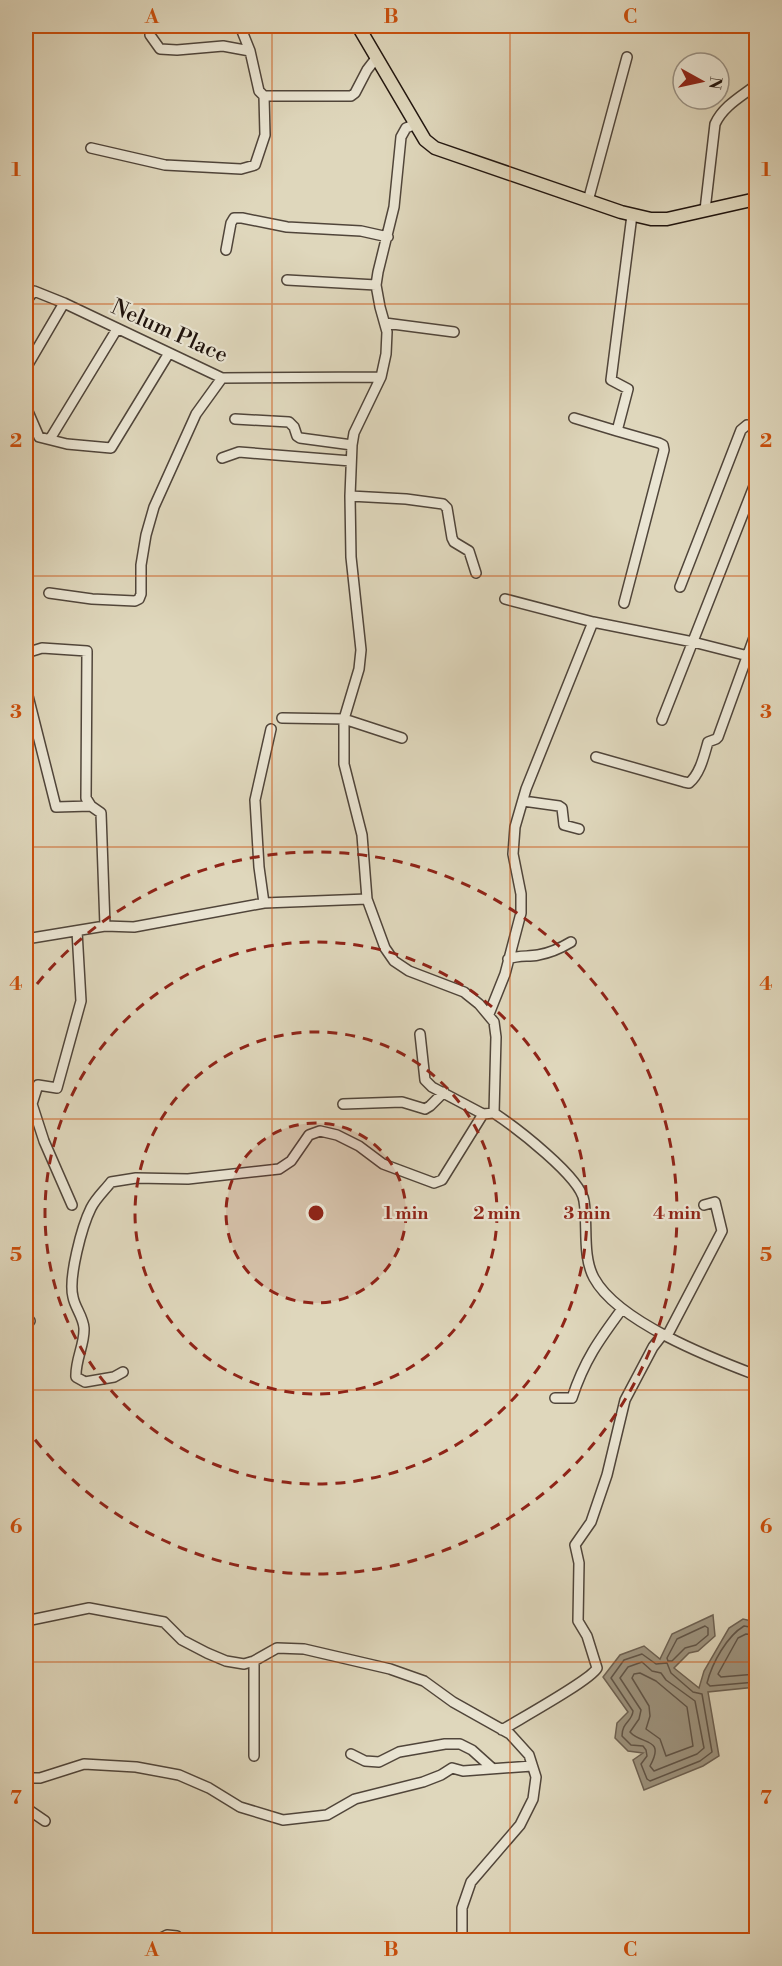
<svg xmlns="http://www.w3.org/2000/svg" width="782" height="1966" font-family="'Libre Bodoni',serif">
<style>
.water{fill:#9e9581;stroke:#6c6153;stroke-width:1.5}
.lines{fill:none;stroke-linecap:round;stroke-linejoin:round}
.shore{stroke:#5f5448;stroke-width:1.5}
.stream{stroke:#6c6153;stroke-width:2}
.minor-casing{stroke:#50453a;stroke-width:12}
.major-casing{stroke:#20140e;stroke-width:15}
.minor{stroke:#eae5d3;stroke-width:9}
.major{stroke:#dfd7bc;stroke-width:12}
.grid{fill:none;stroke:#ca4f0c;stroke-width:1.5;stroke-opacity:0.55}
.ring{fill:none;stroke:#8f2418;stroke-width:3;stroke-dasharray:10 8}
.labels{text-anchor:middle;stroke-width:4.5;stroke-linejoin:round;paint-order:stroke}
.street-label{font-size:22px;fill:#20140e;stroke:#eae5d3}
.centre{fill:#8f2418;stroke:#eae5d3;stroke-width:3}
.ring-label{font-size:18px;text-anchor:middle;font-weight:bold;fill:#8f2418;stroke:#eae5d3;stroke-width:4.5;stroke-linejoin:round;paint-order:stroke}
.neatline{fill:none;stroke:#ca4f0c;stroke-width:2}
.grid-label{font-size:20px;text-anchor:middle;font-weight:bold;fill:#ca4f0c}
</style>
<rect width="100%" height="100%" fill="#dfd7bc"/>
<filter id="stains"><feTurbulence type="fractalNoise" baseFrequency=".00333" numOctaves="4"/><feColorMatrix values="0 0 0 0 .2 0 0 0 0 .09 0 0 0 0 .02 0 0 0 .5 -.17"/></filter>
<radialGradient id="worn" r=".72"><stop offset=".6" stop-color="#630" stop-opacity="0"/><stop offset="1" stop-color="#630" stop-opacity=".3"/></radialGradient>
<path class="water" d="M 713,1615 L 715,1636 L 698,1651 L 689,1653 L 674,1668 L 699,1688 L 704,1671 L 729,1628 L 743,1619 L 756,1622 L 756,1687 L 708,1692 L 719,1756 L 703,1766 L 644,1790 L 633,1760 L 643,1753 L 628,1751 L 615,1738 L 617,1723 L 628,1712 L 603,1677 L 620,1655 L 644,1646 L 660,1659 L 672,1634 Z"/>
<g class="lines">
<path class="shore" d="M 705,1626 L 708,1628 L 708,1635 L 696,1645 L 685,1648 L 672,1661 L 668,1661 L 667,1658 L 677,1639 Z
M 756,1628 L 744,1626 C 727,1636 712,1663 707,1683 L 710,1686 L 756,1682
M 756,1635 L 746,1634 L 738,1638 L 718,1674 L 721,1677 L 756,1674
M 642,1654 L 656,1664 L 667,1663 L 671,1673 L 693,1692 L 702,1694 L 712,1752 L 700,1761 L 650,1781 L 647,1779 L 641,1764 L 647,1756 L 646,1750 L 643,1746 L 631,1745 L 622,1736 C 622,1722 632,1722 633,1711 L 611,1678 L 624,1660 Z
M 642,1662 L 652,1671 L 661,1673 L 666,1680 L 695,1701 L 704,1748 L 697,1754 L 654,1771 L 650,1766 C 666,1737 641,1745 630,1732 L 639,1719 L 641,1710 L 620,1678 L 628,1667 Z
M 640,1673 L 656,1681 L 687,1707 L 693,1746 L 666,1756 L 660,1739 L 646,1729 L 650,1716 L 649,1706 L 632,1678 L 634,1674 Z"/>
<path class="stream" d="M 26,91 L 26,96"/>
<defs>
<path id="minor" d="M 152,26 L 150,35 L 160,49 L 177,50 L 223,46 L 250,51
M 264,96 L 351,96 L 355,93 L 367,70 L 377,57
M 416,124 L 406,128 L 401,137 L 394,207 L 378,272 L 376,285 L 380,307 L 387,332 L 386,354 L 381,377 L 354,433 L 352,445 L 350,496 L 351,557 L 361,650 L 359,669 L 344,719 L 344,764 L 362,835 L 367,899 L 385,948 L 394,961 L 409,971 L 464,992 L 479,1004 L 494,1022 L 496,1037 L 494,1113 C 515,1127 581,1177 584,1201 C 588,1225 582,1256 594,1278 C 618,1322 711,1358 756,1375
M 91,148 L 165,165 L 241,169 L 255,165 L 265,135 L 264,96 L 259,91 L 250,51 L 240,26
M 588,201 L 627,57
M 705,210 L 715,124 C 723,106 742,96 756,85
M 226,250 L 231,223 L 234,218 L 242,218 L 287,227 L 361,231 L 388,237
M 287,280 L 376,285
M 26,301 L 34,291 L 64,303 L 222,378 L 381,377
M 385,323 L 454,332
M 26,368 L 64,303
M 26,407 L 39,437 L 67,444 L 111,448 L 169,353
M 574,418 L 617,431
M 235,419 L 289,422 L 294,427 L 297,436 L 300,438 L 352,445
M 50,439 L 117,329
M 222,458 L 239,452 L 351,461
M 350,496 L 406,499 L 443,504 L 447,508 L 452,538 L 454,542 L 469,551 L 476,573
M 680,587 L 741,430 L 747,425 L 756,427
M 49,593 L 92,599 L 135,601 L 139,599 L 141,594 L 141,565 L 146,535 L 154,507 L 196,414 L 222,378
M 505,599 L 593,622 L 693,642 L 756,658
M 624,603 L 664,450 L 663,445 L 659,443 L 617,431 L 628,389 L 611,380 L 632,215
M 26,653 L 42,648 L 87,651 L 86,798 L 91,806 L 101,813 L 105,926
M 26,688 L 56,807 L 91,806
M 282,718 L 344,719 L 402,738
M 662,720 L 756,481
M 596,757 L 684,782 L 689,783 C 700,774 704,756 708,742 L 716,739 L 718,737 L 756,632
M 523,801 L 559,806 L 562,808 L 564,825 L 579,829
M 264,903 L 259,867 L 255,800 L 271,729
M 26,939 L 105,926 L 134,927 L 264,903 L 367,899
M 508,959 C 519,955 528,957 538,955 C 550,953 561,948 571,942
M 489,1014 L 505,974 L 521,913 L 521,894 L 513,854 L 515,827 L 526,789 L 593,622
M 420,1034 L 425,1080 L 432,1087 L 483,1114
M 343,1104 L 402,1102 L 425,1109 L 430,1106 L 444,1092
M 72,1205 L 44,1141 L 32,1104 L 38,1085 L 57,1088 L 81,1001 L 77,931
M 26,1325 L 30,1321
M 667,1336 L 722,1231 L 715,1202 L 704,1205
M 123,1372 L 114,1377 L 85,1382 L 76,1377 C 75,1360 85,1344 84,1328 C 83,1316 75,1308 73,1297 C 68,1278 82,1226 91,1208 C 96,1198 105,1190 111,1182 L 136,1178 L 188,1179 L 279,1169 L 291,1161 L 309,1135 L 320,1131 L 337,1135 L 359,1146 L 383,1164 L 434,1183 L 442,1180 L 483,1114 L 494,1113
M 555,1398 L 572,1398 C 584,1361 599,1340 622,1309
M 26,1621 L 89,1608 L 164,1622 L 182,1640 L 207,1653 L 226,1661 L 244,1664 L 254,1661 L 277,1648 L 304,1649 L 390,1669 L 424,1681 L 453,1702 L 510,1734 L 529,1755 L 536,1777 L 533,1799 L 520,1825 L 471,1882 L 462,1908 L 462,1940
M 502,1730 C 518,1720 591,1680 597,1668 L 587,1636 L 578,1621 L 579,1563 L 575,1545 L 591,1522 L 607,1475 L 625,1400 L 653,1347 L 663,1334
M 351,1754 L 365,1761 L 379,1762 L 399,1752 L 445,1744 L 460,1744 L 472,1750 L 492,1768
M 254,1756 L 254,1661
M 26,1778 L 40,1778 L 84,1764 L 136,1767 L 179,1775 L 209,1788 L 240,1807 L 283,1820 L 327,1815 L 355,1799 L 423,1782 L 441,1775 L 452,1768 L 463,1771 L 532,1766
M 26,1808 L 45,1821
M 157,1940 L 167,1935 L 177,1936 L 176,1940"/>
<path id="major" d="M 358,26 L 425,140 L 435,148 L 621,212 L 651,219 L 667,219 L 756,199"/>
</defs>
<use href="#minor" class="minor-casing"/>
<use href="#major" class="major-casing"/>
<use href="#minor" class="minor"/>
<use href="#major" class="major"/>
</g>
<path class="grid" d="M 272,26 L 272,1940M 510,26 L 510,1940M 26,304 L 756,304M 26,576 L 756,576M 26,847 L 756,847M 26,1119 L 756,1119M 26,1390 L 756,1390M 26,1662 L 756,1662"/>
<circle cx="316" cy="1213" r="90" fill="#8f2418" fill-opacity=".12"/>
<g class="ring">
<circle cx="316" cy="1213" r="90"/>
<circle cx="316" cy="1213" r="181"/>
<circle cx="316" cy="1213" r="271"/>
<path d="M26 998A361 361 0 1 1 26 1428"/>
</g>
<g class="labels">
<g class="street-label">
<text transform="translate(170 330) rotate(24)" y="8">Nelum Place</text>
</g>
</g>
<circle cx="316" cy="1213" r="9" class="centre"/>
<g class="ring-label">
<text x="406" y="1219">1 min</text>
<text x="497" y="1219">2 min</text>
<text x="587" y="1219">3 min</text>
<text x="677" y="1219">4 min</text>
</g>
<rect width="782" height="1966" fill="none" stroke="#dfd7bc" stroke-width="66"/>
<g transform="translate(701 81) rotate(98)"><circle r="28" fill="#eae5d3" stroke="#999184" stroke-width="1.5"/>
<path d="M0-4.5L10 22L0 15L-10 22Z" fill="#8f2418"/>
<text y="-9" font-size="16" font-weight="bold" text-anchor="middle" fill="#20140e">N</text>
</g>
<rect x="33" y="33" width="716" height="1900" class="neatline"/>
<g class="grid-label">
<text x="152" y="23">A</text>
<text x="391" y="23">B</text>
<text x="630" y="23">C</text>
<text x="16" y="176">1</text>
<text x="766" y="176">1</text>
<text x="16" y="447">2</text>
<text x="766" y="447">2</text>
<text x="16" y="718">3</text>
<text x="766" y="718">3</text>
<text x="16" y="990">4</text>
<text x="766" y="990">4</text>
<text x="16" y="1261">5</text>
<text x="766" y="1261">5</text>
<text x="16" y="1533">6</text>
<text x="766" y="1533">6</text>
<text x="16" y="1804">7</text>
<text x="766" y="1804">7</text>
<text x="152" y="1956">A</text>
<text x="391" y="1956">B</text>
<text x="630" y="1956">C</text>
</g>
<rect width="100%" height="100%" filter="url(#stains)"/>
<rect width="100%" height="100%" fill="url(#worn)"/>
</svg>
